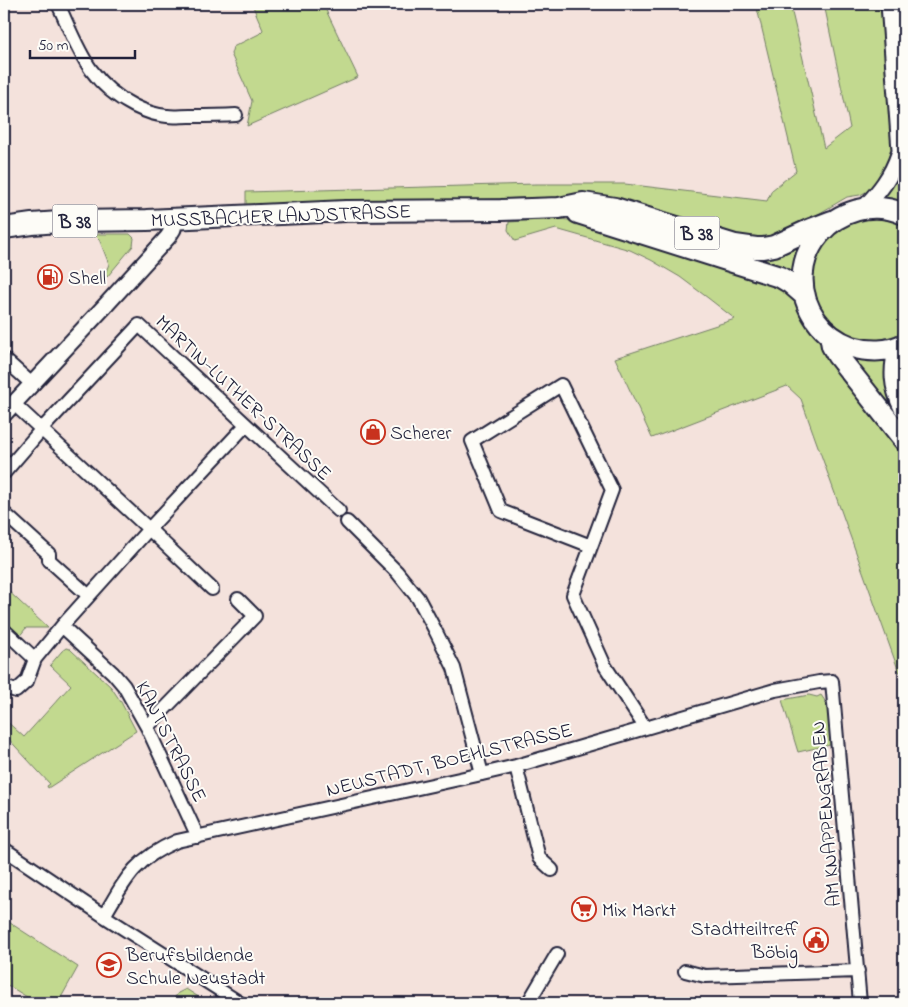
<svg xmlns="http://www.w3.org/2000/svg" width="908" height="1007" font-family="'Indie Flower',sans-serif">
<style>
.green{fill:#c2d98f;stroke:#727e65}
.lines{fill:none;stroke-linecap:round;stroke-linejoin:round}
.minor-casing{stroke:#22223b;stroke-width:16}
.tertiary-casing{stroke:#22223b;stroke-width:19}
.primary-casing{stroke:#22223b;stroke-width:24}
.minor{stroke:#fdfcf7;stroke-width:12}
.tertiary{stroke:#fdfcf7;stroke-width:15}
.primary{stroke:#fdfcf7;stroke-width:20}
.labels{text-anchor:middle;stroke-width:4;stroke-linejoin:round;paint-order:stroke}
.shield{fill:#fdfcf7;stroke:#646373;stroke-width:1}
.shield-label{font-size:19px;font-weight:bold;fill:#22223b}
.street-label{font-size:20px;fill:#22223b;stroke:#fdfcf7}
.poi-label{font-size:20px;fill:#22223b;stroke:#fdfcf7;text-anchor:start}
</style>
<rect width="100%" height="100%" fill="#f4e2dc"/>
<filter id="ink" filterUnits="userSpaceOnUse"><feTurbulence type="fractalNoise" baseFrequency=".02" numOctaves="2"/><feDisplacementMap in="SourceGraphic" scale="10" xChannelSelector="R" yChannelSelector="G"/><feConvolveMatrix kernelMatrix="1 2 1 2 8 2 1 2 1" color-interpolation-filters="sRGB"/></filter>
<g filter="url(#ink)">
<path class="green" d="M 252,4 L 323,4 L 358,77 L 247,126 L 252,101 L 231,54 L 233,47 L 259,34 L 263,30 Z
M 756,4 L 790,4 L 824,148 L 850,128 L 824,4 L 883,4 L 893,134 L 892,160 L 872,189 L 860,195 L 847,197 L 781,236 L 771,244 L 586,200 L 522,198 L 323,206 L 246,207 L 246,192 L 536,184 L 625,184 L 767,201 L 772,190 L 796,171 Z
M 897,4 L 904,4 L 904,97 L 898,10 Z
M 896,174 L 902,176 L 904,186 L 904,205 L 892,201 L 884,199 L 882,197 Z
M 862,217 L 884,217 L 904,225 L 904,332 C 891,337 877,342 863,339 C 822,330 800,286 820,249 C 822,246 824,241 826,239 C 836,227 849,222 862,217 Z
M 558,219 L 579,221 L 789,286 L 816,334 L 904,445 L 904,671 L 899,672 L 801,399 L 787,386 L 652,438 L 615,358 L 735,319 L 708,298 L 680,277 L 651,260 L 630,250 L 556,229 L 515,241 L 508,230 L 509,222 Z
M 94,234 L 130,234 L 134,238 L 133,246 L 107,277 L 105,274 L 109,264 L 99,239 Z
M 793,247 L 797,249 L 797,254 L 793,274 L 766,268 L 749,256 Z
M 856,358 L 872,360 L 892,359 L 892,394 L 904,419 L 904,432 L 852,360 Z
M 4,587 L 48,628 L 26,628 L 18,638 L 4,625 Z
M 66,648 L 70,649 L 72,651 L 111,687 L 121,702 L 136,731 L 48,788 L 47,786 L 50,784 L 4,734 L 4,719 L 24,737 L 71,685 L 50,665 L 62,651 Z
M 809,695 L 817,697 L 821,695 C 831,706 829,731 830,745 L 798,752 L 782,700 Z
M 4,919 L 78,967 L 58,1003 L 37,1003 L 4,983 Z
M 186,989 L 208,1003 L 171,1003 L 178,993 Z"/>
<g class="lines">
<defs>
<path id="minor" d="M 58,4 C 78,47 88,83 134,106 C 144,111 155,115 167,116 C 174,117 182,116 190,116 C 205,116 220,116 236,115
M 4,359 L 32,384
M 13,403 L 149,529 L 212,589
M 4,473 L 41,430 L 139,325 L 339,511
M 4,513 L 49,554 L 49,560 L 89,596
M 347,522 L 397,572 L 418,598 L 434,628 L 454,668 L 482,774
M 591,546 L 501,511 L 472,441 L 561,385 L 612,490 L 573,595 L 605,666 L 645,727
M 62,626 L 113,673 L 124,686 L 147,727 L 198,837
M 4,630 L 35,659
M 4,687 L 16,691 L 27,681 L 35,659 L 62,626 L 149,529 L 246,425
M 147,727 L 255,616 L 238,599
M 516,766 L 539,858 L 552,870
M 4,849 L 104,916 L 240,1003
M 104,916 C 126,878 135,859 177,841 L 482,774 L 516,766 L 775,690 L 819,682 L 832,681 L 860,1003
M 685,971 L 705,976 L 858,971
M 528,1003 L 557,954"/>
<path id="tertiary" d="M 889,4 L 900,150 L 904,175
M 863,209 C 879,192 892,176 899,154
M 4,414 L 104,307 L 168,237 L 173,229 L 175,218"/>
<path id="primary" d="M 578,213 L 780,277 L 790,283 L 805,296
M 904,214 C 838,186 774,260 816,320 C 825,333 838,342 852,347 C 869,352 889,352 904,344
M 4,228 L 32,224 L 72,221 L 147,220 L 346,211 L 501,210 L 559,208 L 583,203 L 615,208 L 735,245 L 756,248 L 763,248 L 774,246 L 811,229 L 832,221
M 830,335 L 832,346 L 837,355 L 904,440
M 900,346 C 893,369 894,386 904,407"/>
</defs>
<use href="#minor" class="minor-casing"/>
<use href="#tertiary" class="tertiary-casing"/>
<use href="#primary" class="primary-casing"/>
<use href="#minor" class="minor"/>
<use href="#tertiary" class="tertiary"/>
<use href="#primary" class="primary"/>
</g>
</g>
<defs>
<symbol id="fuel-ring" viewBox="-11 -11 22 22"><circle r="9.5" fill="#fdfcf7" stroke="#c8321e" stroke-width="1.5"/><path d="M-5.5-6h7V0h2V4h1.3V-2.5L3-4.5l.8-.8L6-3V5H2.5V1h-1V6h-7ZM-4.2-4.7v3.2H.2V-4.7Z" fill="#c8321e"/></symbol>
<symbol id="shop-ring" viewBox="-11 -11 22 22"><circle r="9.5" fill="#fdfcf7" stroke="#c8321e" stroke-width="1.5"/><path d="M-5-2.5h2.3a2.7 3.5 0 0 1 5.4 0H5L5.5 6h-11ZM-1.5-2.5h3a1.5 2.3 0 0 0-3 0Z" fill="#c8321e"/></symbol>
<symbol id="supermarket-ring" viewBox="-11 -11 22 22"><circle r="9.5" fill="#fdfcf7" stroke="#c8321e" stroke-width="1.5"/><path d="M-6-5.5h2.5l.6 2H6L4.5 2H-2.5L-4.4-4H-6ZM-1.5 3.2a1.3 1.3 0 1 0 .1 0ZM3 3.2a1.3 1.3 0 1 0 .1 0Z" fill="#c8321e"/></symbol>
<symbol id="civic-ring" viewBox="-11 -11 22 22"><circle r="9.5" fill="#fdfcf7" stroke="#c8321e" stroke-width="1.5"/><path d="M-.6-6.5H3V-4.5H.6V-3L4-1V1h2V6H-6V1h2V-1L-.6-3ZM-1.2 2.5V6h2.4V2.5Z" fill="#c8321e"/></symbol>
<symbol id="school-ring" viewBox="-11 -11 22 22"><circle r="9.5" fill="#fdfcf7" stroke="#c8321e" stroke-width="1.5"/><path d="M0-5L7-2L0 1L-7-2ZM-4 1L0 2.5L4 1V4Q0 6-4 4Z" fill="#c8321e"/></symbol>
</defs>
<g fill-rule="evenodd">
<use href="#fuel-ring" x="36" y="263" width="28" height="28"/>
<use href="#shop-ring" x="359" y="418" width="28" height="28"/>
<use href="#supermarket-ring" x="570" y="895" width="28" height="28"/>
<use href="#civic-ring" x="802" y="926" width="28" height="28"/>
<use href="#school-ring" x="95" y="951" width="28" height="28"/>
</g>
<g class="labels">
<g class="shield">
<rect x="52.5" y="204.5" width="45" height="33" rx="4"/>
<rect x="674.5" y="216.5" width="45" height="33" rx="4"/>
</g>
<g class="shield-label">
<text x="75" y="228">B 38</text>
<text x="697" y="240">B 38</text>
</g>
<g class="street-label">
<text transform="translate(281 215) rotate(-2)" y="7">MUSSBACHER LANDSTRASSE</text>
<text transform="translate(244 397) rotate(43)" y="7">MARTIN-LUTHER-STRASSE</text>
<text transform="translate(172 741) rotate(63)" y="7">KANTSTRASSE</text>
<text transform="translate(449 759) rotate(-14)" y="7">NEUSTADT, BOEHLSTRASSE</text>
<text transform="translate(825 814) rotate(-95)" y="7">AM KNAPPENGRABEN</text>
</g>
<g class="poi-label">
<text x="68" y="284">Shell</text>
<text x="390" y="439">Scherer</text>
<text x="602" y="916">Mix Markt</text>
<text x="798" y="935" text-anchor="end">Stadtteiltreff<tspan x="798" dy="23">Böbig</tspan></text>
<text x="126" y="961">Berufsbildende<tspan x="126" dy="23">Schule Neustadt</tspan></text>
</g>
</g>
<rect width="908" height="1007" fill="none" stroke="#fdfcf7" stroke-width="20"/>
<rect x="10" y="10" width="888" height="987" fill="none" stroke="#22223b" stroke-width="2" filter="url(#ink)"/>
<path d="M30 50v8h105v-8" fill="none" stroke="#22223b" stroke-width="2.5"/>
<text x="38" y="50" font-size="15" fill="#22223b" stroke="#fdfcf7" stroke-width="4" paint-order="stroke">50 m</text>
</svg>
